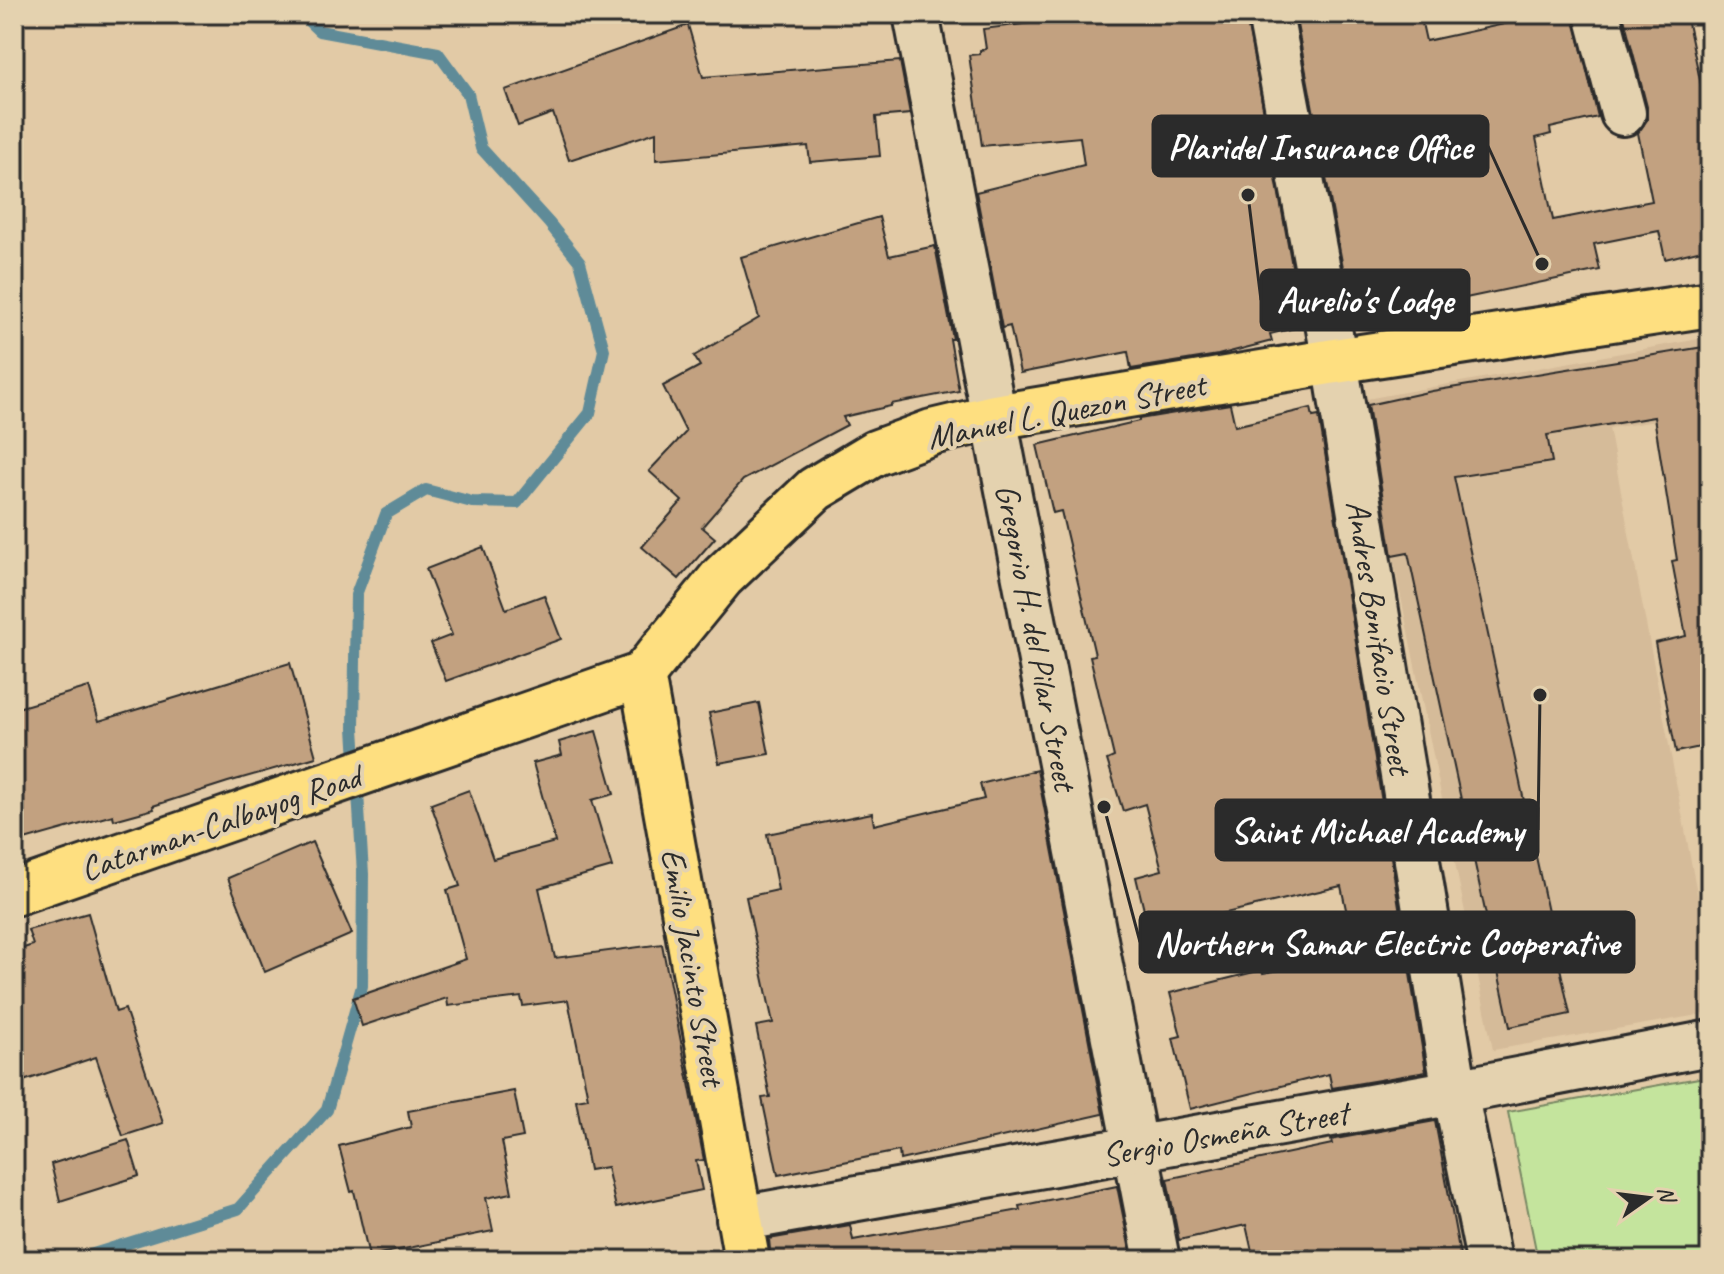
<svg xmlns="http://www.w3.org/2000/svg" width="1724" height="1274" font-family="Caveat,sans-serif">
<style>
.built{fill:#d5bb99}
.green{fill:#c4e49d;stroke:#788864;stroke-width:2}
.lines{fill:none;stroke-linecap:round;stroke-linejoin:round}
.stream{stroke:#5f8b98;stroke-width:12}
.building{fill:#c2a180;stroke:#2b2b2b;stroke-width:2}
.minor-casing{stroke:#2b2b2b;stroke-width:50}
.major-casing{stroke:#2b2b2b;stroke-width:50}
.minor{stroke:#e4d2af;stroke-width:44}
.major{stroke:#fedf80;stroke-width:44}
.labels{text-anchor:middle;stroke-width:8;stroke-linejoin:round;paint-order:stroke}
.street-label{font-size:34px;fill:#2b2b2b;stroke:#e4d2af}
.leader{fill:none;stroke:#2b2b2b;stroke-width:3}
.callout-dot{fill:#2b2b2b;stroke:#e4d2af;stroke-width:3}
.callout{fill:#2b2b2b;stroke:#2b2b2b;stroke-width:3}
.callout-label{font-size:36px;text-anchor:middle;font-weight:bold;fill:#fff}
</style>
<rect width="100%" height="100%" fill="#e2caa6"/>
<filter id="ink" filterUnits="userSpaceOnUse"><feTurbulence type="fractalNoise" baseFrequency=".0125" numOctaves="2"/><feDisplacementMap in="SourceGraphic" scale="16" xChannelSelector="R" yChannelSelector="G"/><feConvolveMatrix kernelMatrix="1 2 1 2 8 2 1 2 1" color-interpolation-filters="sRGB"/></filter>
<g filter="url(#ink)">
<polygon class="built" points="1710,337 1710,413 1609,428 1710,962 1710,1013 1493,1050 1361,400"/>
<polygon class="green" points="1710,1076 1710,1260 1538,1260 1508,1112"/>
<g class="lines">
<polyline class="stream" points="74,1260 238,1209 327,1110 362,986 363,874 354,728 356,595 386,514 426,490 472,502 517,503 590,413 604,350 580,262 549,223 481,148 468,94 438,53 319,31 301,14"/>
</g>
<g class="building">
<polygon points="1063,14 1246,14 1303,326 1270,334 1272,341 1218,355 1131,369 1128,352 1020,373 1010,326 1002,328 976,192 1084,165 1080,137 982,146 969,55 980,54 980,50 986,49 983,29 1062,19"/>
<polygon points="1295,14 1420,14 1426,41 1509,23 1508,14 1573,14 1598,117 1550,128 1551,134 1536,138 1553,220 1652,201 1638,133 1647,120 1647,107 1623,14 1686,14 1706,108 1710,107 1710,248 1665,259 1659,231 1594,244 1600,270 1418,308 1355,327 1356,314 1352,315"/>
<polygon points="688,25 703,77 900,61 910,114 876,117 880,156 810,162 808,146 656,160 656,132 569,160 553,113 518,126 505,90"/>
<polygon points="879,217 889,256 935,246 953,339 950,339 959,391 891,404 891,406 843,417 847,425 743,480 702,527 715,538 679,579 642,547 682,501 649,471 686,432 663,386 700,366 694,356 759,318 741,257"/>
<polygon points="1710,346 1710,745 1676,752 1655,643 1686,636 1672,561 1677,560 1654,417 1547,435 1552,462 1454,477 1570,1014 1510,1027 1408,553 1392,556 1368,405 1432,391"/>
<polygon points="1230,404 1235,426 1311,408 1313,417 1319,416 1426,1072 1332,1088 1329,1074 1190,1109 1173,1038 1181,1036 1170,993 1262,970 1263,973 1356,956 1341,886 1149,931 1136,877 1162,870 1145,804 1123,811 1107,760 1114,757 1090,656 1095,655 1061,511 1053,513 1037,445 1139,421 1139,419"/>
<polygon points="483,547 506,609 544,595 561,639 446,681 431,643 452,635 426,569"/>
<polygon points="290,663 316,757 228,782 153,806 154,809 114,820 113,815 14,843 14,709 89,687 99,721"/>
<polygon points="759,703 769,754 719,763 709,713"/>
<polygon points="596,731 614,794 592,800 612,867 539,888 555,958 662,944 704,1160 696,1161 702,1190 616,1208 607,1167 589,1170 576,1100 588,1098 568,1000 523,1006 521,997 448,1006 447,998 362,1026 353,998 466,959 447,890 460,886 431,804 469,790 493,859 555,842 533,763 562,755 559,742"/>
<polygon points="1037,770 1103,1114 900,1160 899,1151 778,1175 762,1098 770,1097 756,1026 773,1023 746,897 778,890 767,834 872,813 874,825 984,799 980,784"/>
<polygon points="312,842 352,934 265,972 228,878"/>
<polygon points="88,913 116,1012 125,1009 163,1123 123,1136 96,1057 14,1084 14,951 33,945 28,930"/>
<polygon points="514,1091 523,1137 502,1141 512,1193 486,1198 493,1231 369,1256 354,1191 351,1192 339,1146 411,1127 408,1111"/>
<polygon points="1435,1121 1461,1260 1312,1260 1309,1250 1254,1260 1246,1225 1179,1240 1167,1179 1332,1144 1331,1140 1341,1138"/>
<polygon points="128,1140 139,1176 60,1201 51,1164"/>
<polygon points="1117,1186 1132,1260 771,1260 769,1239 850,1225 853,1240 1020,1210 1019,1206"/>
</g>
<g class="lines">
<defs>
<g id="minor">
<polyline points="916,14 1157,1260"/>
<polyline points="1270,14 1335,361 1455,1092 1489,1260"/>
<polyline points="1597,14 1623,113"/>
<polyline points="739,1219 1455,1092 1710,1043"/>
</g>
<g id="major">
<polyline points="642,675 747,1260"/>
<polyline points="14,893 642,675 722,577 815,489 875,453 932,432 995,417 1335,361 1710,304"/>
</g>
</defs>
<use href="#minor" class="minor-casing"/>
<use href="#major" class="major-casing"/>
<use href="#minor" class="minor"/>
<use href="#major" class="major"/>
</g>
</g>
<g class="labels">
<g class="street-label">
<text transform="translate(1066 410) rotate(-11)" y="12">Manuel L. Quezon Street</text>
<text transform="translate(1037 637) rotate(79)" y="12">Gregorio H. del Pilar Street</text>
<text transform="translate(1380 637) rotate(81)" y="12">Andres Bonifacio Street</text>
<text transform="translate(220 822) rotate(-19)" y="12">Catarman-Calbayog Road</text>
<text transform="translate(694 967) rotate(80)" y="12">Emilio Jacinto Street</text>
<text transform="translate(1225 1133) rotate(-10)" y="12">Sergio Osmeña Street</text>
</g>
</g>
<path class="leader" d="M1542 264L1488 146M1248 195L1261 300M1540 695L1538 830M1104 807L1140 942"/>
<g class="callout-dot">
<circle cx="1542" cy="264" r="8"/>
<circle cx="1248" cy="195" r="8"/>
<circle cx="1540" cy="695" r="8"/>
<circle cx="1104" cy="807" r="8"/>
</g>
<g class="callout">
<rect x="1153" y="116" width="335" height="60" rx="8"/>
<rect x="1261" y="270" width="208" height="60" rx="8"/>
<rect x="1216" y="800" width="322" height="60" rx="8"/>
<rect x="1140" y="912" width="494" height="60" rx="8"/>
</g>
<g class="callout-label">
<text x="1320" y="159">Plaridel Insurance Office</text>
<text x="1365" y="312">Aurelio's Lodge</text>
<text x="1377" y="843">Saint Michael Academy</text>
<text x="1387" y="955">Northern Samar Electric Cooperative</text>
</g>
<rect width="1724" height="1274" fill="none" stroke="#e4d2af" stroke-width="48"/>
<rect x="24" y="24" width="1676" height="1226" fill="none" stroke="#2b2b2b" stroke-width="3" filter="url(#ink)"/>
<g transform="translate(1648 1198) rotate(76)" stroke="#e4d2af" stroke-width="6" paint-order="stroke">
<path d="M0-6L14 30L0 20L-14 30Z" fill="#2b2b2b"/>
<text y="-12" font-size="22" font-weight="bold" text-anchor="middle" fill="#2b2b2b">N</text>
</g>
</svg>
